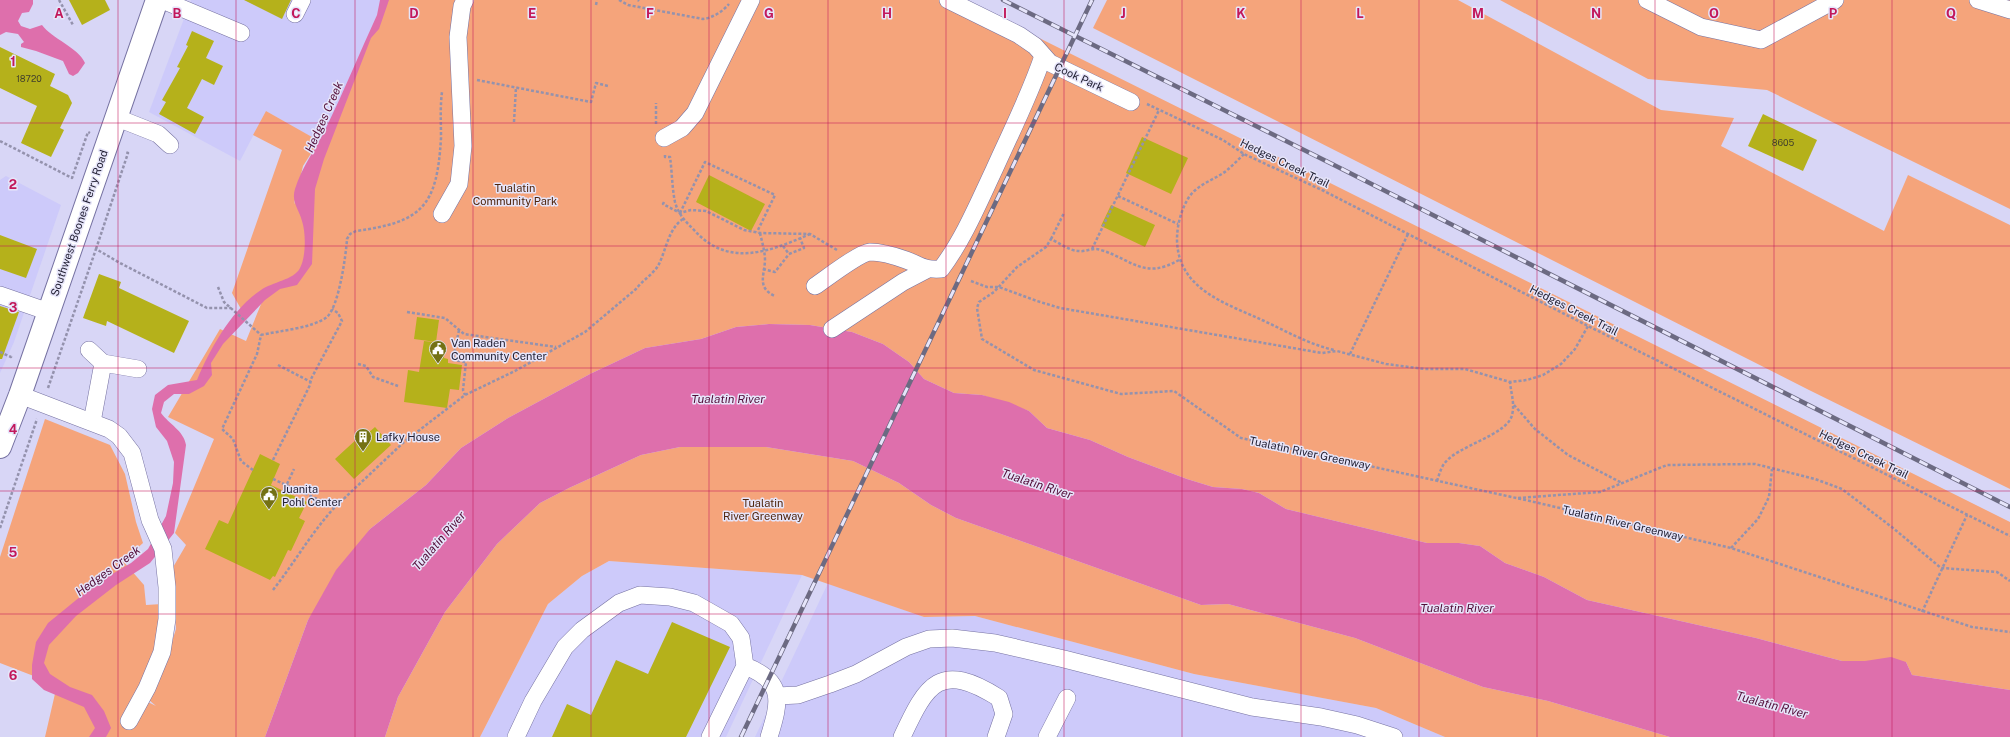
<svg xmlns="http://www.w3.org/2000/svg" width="2010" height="737" font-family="'Public Sans',sans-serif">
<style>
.built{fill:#cdcafa}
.green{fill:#f5a47b}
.water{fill:#de6fac}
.building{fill:#b5b11b}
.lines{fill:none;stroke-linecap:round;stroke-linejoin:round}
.minor-casing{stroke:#7672a2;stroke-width:18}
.major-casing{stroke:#7672a2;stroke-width:24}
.path{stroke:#9492ad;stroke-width:2.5;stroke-dasharray:3 2;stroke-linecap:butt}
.minor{stroke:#fff;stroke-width:17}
.major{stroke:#fff;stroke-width:22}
.rail-casing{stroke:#6c6a82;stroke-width:4.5}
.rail{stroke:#e6e5fa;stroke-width:3;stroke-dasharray:9;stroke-linecap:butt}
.grid{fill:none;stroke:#c2185b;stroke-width:1;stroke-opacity:0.55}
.labels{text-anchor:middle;stroke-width:3;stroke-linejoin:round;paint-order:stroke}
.number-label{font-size:9px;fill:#44422b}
.street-label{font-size:11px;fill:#1f1d30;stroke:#e6e5fa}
.park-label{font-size:11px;fill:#4f250c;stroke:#e6e5fa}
.poi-label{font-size:11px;fill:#1f1d30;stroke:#e6e5fa;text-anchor:start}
.water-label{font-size:12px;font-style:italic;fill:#530e39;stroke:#e6e5fa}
.grid-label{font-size:13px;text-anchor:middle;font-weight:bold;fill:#c2185b;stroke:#e6e5fa;stroke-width:3;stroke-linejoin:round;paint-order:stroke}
</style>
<rect width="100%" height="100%" fill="#d8d6f6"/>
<g class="built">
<polygon points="191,0 388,0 325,145 266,111 240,161 149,112"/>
<polygon points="6,176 61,205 14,342 0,373 0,180"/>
<polygon points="609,561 802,575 726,737 480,737 548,604 582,576"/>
<polygon points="828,583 924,617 975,616 1194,674 1376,708 1445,737 755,737"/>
</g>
<g class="green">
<polygon points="388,0 963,0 2010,522 2010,690 1912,675 1906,662 1842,661 1756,638 1587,600 1544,577 1505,563 1480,546 1459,543 1427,543 1286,509 1259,493 1242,489 1213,487 1187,479 1128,457 1090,440 1047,428 1029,411 982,395 954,393 924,379 909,362 883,344 852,332 810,325 769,324 736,327 701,339 645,348 590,374 508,418 461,448 426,485 370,529 308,620 265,737 45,737 57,685 0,663 0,557 45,419 110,445 125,474 136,522 143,543 123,561 144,585 146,605 162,604 160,647 140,698 156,706 149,700 159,682 176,629 172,569 186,545 175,533 214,439 168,417 220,329 246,341 268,287 248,302 241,309 232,293 282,150 253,135 266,111 319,141 303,166 294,204"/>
<polygon points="1107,0 1458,0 1661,110 1734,118 1721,146 1884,231 1908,175 2010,225 2010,489 1809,390 1093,28"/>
<polygon points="1500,0 2010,0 2010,209 1767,90 1648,79"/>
<polygon points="680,447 766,447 853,461 899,483 931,505 956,518 1201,605 1228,604 1355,638 1483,687 1548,701 1670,737 1445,737 1376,708 1194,674 975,616 924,617 802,575 609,561 582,576 548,604 480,737 385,737 398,697 445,612 497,544 540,503 569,488 641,455"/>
</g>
<g class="water">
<path d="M 0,0 L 33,0 L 33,4 L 29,12 L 22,13 L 18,21 L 21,26 L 30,29 L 42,25 C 52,39 78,47 85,63 L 78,73 L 73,76 L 69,74 L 63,61 L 36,51 L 21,47 L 21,44 L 24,42 L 18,34 L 6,32 L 0,35 Z"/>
<path d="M 380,0 L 389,0 L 379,29 L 371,38 L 324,159 L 315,189 L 312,264 L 297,285 L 280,289 L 265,300 L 223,344 L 211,363 L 212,375 L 204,386 L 189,394 L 174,394 L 164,402 L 161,413 C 169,424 184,431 186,445 L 174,533 L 150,563 L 116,585 L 76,616 L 49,645 L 44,663 L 50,674 L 70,687 L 92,695 L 104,711 L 111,728 L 106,737 L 89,737 L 95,728 L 84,707 L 44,690 L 32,679 L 32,665 L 36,642 L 48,623 L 97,583 L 131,563 L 148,549 L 166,516 L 173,483 L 174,462 L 167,441 L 156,427 L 152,409 L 155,395 L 168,385 L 197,380 C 210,349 232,309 261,290 C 272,282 294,280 300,268 C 306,257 306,233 302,221 C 299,209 291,202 295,189 C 302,166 316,149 326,128 C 344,91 360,52 377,15 Z"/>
<polygon points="769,324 810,325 852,332 883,344 909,362 924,379 954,393 982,395 1009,402 1029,411 1047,428 1090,440 1128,457 1187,479 1213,487 1242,489 1259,493 1286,509 1427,543 1459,543 1480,546 1505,563 1544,577 1587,600 1756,638 1842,661 1865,661 1891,657 1906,662 1912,675 2010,690 2010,737 1670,737 1548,701 1483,687 1355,638 1228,604 1201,605 956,518 931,505 899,483 853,461 766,447 680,447 641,455 569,488 540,503 497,544 445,612 398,697 385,737 265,737 308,620 336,570 370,529 426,485 461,448 508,418 590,374 645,348 701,339 736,327"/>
</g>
<g class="building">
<polygon points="69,0 105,0 110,10 82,25"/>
<polygon points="244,0 291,0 282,19"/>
<polygon points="192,31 214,41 206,58 223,66 214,85 202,79 187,108 204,117 195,134 159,114 166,102 162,100 180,68 177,67 188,46 186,45"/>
<polygon points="0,47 55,74 50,86 68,95 72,103 60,128 64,130 51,157 21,143 37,106 0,88"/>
<polygon points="1763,114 1817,140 1803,171 1748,146"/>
<polygon points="1142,137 1188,158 1171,194 1126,173"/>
<polygon points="709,175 765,204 751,231 696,202"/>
<polygon points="1111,205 1155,225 1145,247 1101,226"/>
<polygon points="0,235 37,249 26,278 0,269"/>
<polygon points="99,274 121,282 119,288 189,321 174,353 107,321 106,326 83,318"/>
<polygon points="0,306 19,312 2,359 0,359"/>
<polygon points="417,317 439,320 436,342 414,339"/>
<polygon points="424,341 445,343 444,358 448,359 448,363 462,365 459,390 450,389 447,408 404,402 408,370 419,372"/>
<polygon points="375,427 391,445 354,479 335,459 358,438 360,440"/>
<polygon points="260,454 280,464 271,485 307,502 299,518 305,521 291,551 288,550 275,577 273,576 270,580 205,549 219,520 228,524"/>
<polygon points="672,622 730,647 686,737 552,737 567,704 591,715 616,660 648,674"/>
</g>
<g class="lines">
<defs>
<g id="minor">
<polyline points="162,0 241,33"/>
<polyline points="948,0 1019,35 1035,46 1050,63 1131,102"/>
<polyline points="1647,0 1701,27 1761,40 1835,0"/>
<polyline points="1978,0 2010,10"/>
<polyline points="295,14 302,0"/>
<polyline points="115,117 158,134 170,145"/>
<polyline points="664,138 682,128 695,113 751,0"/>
<polyline points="442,214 459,184 463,146 458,37 462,6 465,0"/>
<path d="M 815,286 C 827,278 859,253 870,252 C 882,252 895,256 906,260 C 922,266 923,270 941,269 C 963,240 978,204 994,170 C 1011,132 1030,95 1043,56"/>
<polyline points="0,295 49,312"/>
<polyline points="832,329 903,282 926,270"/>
<polyline points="89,350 103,363 92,422"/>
<polyline points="103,363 138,369"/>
<polyline points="20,395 109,429 119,436 132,453 150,520 163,549 167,587 167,619 162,652 147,688 129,721"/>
<path d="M 745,666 C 785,681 780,702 769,737"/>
<polyline points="777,696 798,695 830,684 856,674 906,647 929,639 952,638 995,643 1064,659 1252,707 1321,717 1357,725 1394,737"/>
<polyline points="516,737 533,701 565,647 582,630 619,603 640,595 670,597 694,603 731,624 741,638 745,666 710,737"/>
<path d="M 902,737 C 927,683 940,661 999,698 L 1004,714 L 996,737"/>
<polyline points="1047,737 1067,698"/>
</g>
<polyline id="major" points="0,447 20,395 157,0"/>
</defs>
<use href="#minor" class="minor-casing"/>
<use href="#major" class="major-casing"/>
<g class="path">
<polyline points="59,0 73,25"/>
<path d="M 619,0 L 628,5 L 703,19 C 713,18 723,11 729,4"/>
<polyline points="638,0 639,1"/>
<polyline points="596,5 597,0"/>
<polyline points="477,80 591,102 596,83 608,86"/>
<polyline points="1147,104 1223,140 1244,154 1324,191 1588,326 2010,536"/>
<polyline points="514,122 516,87"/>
<polyline points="656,124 656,103"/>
<polyline points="0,141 72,178 88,132 90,133"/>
<path d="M 1244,154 C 1238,160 1232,166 1226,171 C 1214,180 1198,184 1189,197 C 1181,210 1177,225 1177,240 C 1178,289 1225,303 1262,320 C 1286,331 1308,344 1334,350"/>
<path d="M 665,155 L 665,157 L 670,157 C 672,171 672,188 675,202 C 678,214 686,222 694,230 C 728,268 769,252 810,234"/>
<polyline points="1118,196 1178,224"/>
<polyline points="664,202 663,204 680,213 691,210 706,211 744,230 760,233 810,234 837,250"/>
<polyline points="680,213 705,162 775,195 757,232"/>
<path d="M 760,233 C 762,242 765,251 765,261 C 764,276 757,288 775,296"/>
<polyline points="1051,239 1064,213"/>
<polyline points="783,246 789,254 804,248 800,238"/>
<polyline points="96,249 128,153 125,152"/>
<polyline points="1092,249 1159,110"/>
<path d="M 1179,260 C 1144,280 1133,260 1101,250 C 1093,247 1086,252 1079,251 C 1070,251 1059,243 1051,239 L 1046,247 L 1017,267 L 994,292 L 979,302 L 977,308 L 982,339 L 1034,370 L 1121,394 L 1174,391 L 1241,438 L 1530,501 L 1731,548 L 1972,627 L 2010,632"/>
<polyline points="763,269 775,272 789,254"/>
<polyline points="971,281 987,287 999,287 1037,301 1060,308 1322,353 1337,351 1386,364 1425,369 1465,369 1510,382 1527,380 1543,375 1561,364 1575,349 1588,326"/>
<polyline points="218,287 224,302 261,335"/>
<polyline points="407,312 445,318 464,334 556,347"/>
<polyline points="459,330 453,360 466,362 463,390 465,395"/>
<path d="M 261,335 C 278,331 313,328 327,317 C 339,306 346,255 347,239 L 350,234 L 356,231 C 422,222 437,207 441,138 C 441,122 440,107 442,92"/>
<polyline points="0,352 11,357 12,355"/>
<polyline points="1350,354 1408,234"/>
<polyline points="358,364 366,366 373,377 398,386"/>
<polyline points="278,365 311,382"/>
<polyline points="48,388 96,249 120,263 207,308 231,308"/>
<polyline points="1514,405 1535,429 1568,455 1622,483"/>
<polyline points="273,460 310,385 311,379 342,321 338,313 332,309"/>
<polyline points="253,470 241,461 233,439 222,429 257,354 261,335"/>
<path d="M 273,479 L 335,507 L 404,442 L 465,395 L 515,371 L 585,332 L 636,289 C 642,281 653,274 658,266 C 666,251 668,229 683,219"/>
<path d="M 1437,481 C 1439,475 1441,468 1444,464 C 1456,446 1508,435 1512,415 C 1515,404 1511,393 1510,382"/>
<polyline points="287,484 294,469"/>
<polyline points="1518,498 1600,492 1667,465 1755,464 1815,479 1842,489 1893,528 1941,568 1997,572 2010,581"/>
<polyline points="0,528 37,419"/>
<polyline points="1731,548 1758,519 1769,497 1772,469"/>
<path d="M 273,590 C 295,562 311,533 335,507"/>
<polyline points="1922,612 1967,515"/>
</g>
<use href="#minor" class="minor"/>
<use href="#major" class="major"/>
<defs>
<g id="rail">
<polyline points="1003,0 1332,164 2010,507"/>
<polyline points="741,737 1092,0"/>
</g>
</defs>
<use href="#rail" class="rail-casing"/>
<use href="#rail" class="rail"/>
</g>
<path class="grid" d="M 118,0 L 118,737M 236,0 L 236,737M 355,0 L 355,737M 473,0 L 473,737M 591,0 L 591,737M 709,0 L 709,737M 828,0 L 828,737M 946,0 L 946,737M 1064,0 L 1064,737M 1182,0 L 1182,737M 1301,0 L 1301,737M 1419,0 L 1419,737M 1537,0 L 1537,737M 1655,0 L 1655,737M 1774,0 L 1774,737M 1892,0 L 1892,737M 0,123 L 2010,123M 0,246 L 2010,246M 0,368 L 2010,368M 0,491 L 2010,491M 0,614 L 2010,614"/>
<defs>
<symbol id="civic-pin" viewBox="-11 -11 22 30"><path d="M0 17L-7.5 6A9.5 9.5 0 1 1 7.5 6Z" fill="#747114" stroke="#e6e5fa"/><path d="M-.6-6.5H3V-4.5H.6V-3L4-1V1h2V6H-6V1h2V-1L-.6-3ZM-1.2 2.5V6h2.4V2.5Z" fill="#fff"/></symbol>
<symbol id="building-pin" viewBox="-11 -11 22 30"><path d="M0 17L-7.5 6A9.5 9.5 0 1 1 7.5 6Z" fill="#747114" stroke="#e6e5fa"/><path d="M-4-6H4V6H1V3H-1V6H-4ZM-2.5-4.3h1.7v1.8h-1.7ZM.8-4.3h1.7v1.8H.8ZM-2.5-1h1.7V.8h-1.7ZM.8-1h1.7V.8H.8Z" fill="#fff"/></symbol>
</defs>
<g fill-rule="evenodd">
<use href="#civic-pin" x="428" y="339" width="20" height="27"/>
<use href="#building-pin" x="353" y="427" width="20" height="27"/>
<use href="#civic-pin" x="259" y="485" width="20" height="27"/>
</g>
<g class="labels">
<g class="number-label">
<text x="29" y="82">18720</text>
<text x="1783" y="146">8605</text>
</g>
<g class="street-label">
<text transform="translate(1079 77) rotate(25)" y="4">Cook Park</text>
<text transform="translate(1285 163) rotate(26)" y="4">Hedges Creek Trail</text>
<text transform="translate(79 223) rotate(-71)" y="4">Southwest Boones Ferry Road</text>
<text transform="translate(1574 310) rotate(27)" y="4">Hedges Creek Trail</text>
<text transform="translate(1310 453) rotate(12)" y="4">Tualatin River Greenway</text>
<text transform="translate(1864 454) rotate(26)" y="4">Hedges Creek Trail</text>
<text transform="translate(1623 523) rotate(13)" y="4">Tualatin River Greenway</text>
</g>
<g class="park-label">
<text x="515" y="192">Tualatin<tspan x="515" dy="13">Community Park</tspan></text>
<text x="763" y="507">Tualatin<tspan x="763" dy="13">River Greenway</tspan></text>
</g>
<g class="poi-label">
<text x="451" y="347">Van Raden<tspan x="451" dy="13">Community Center</tspan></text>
<text x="376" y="441">Lafky House</text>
<text x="282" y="493">Juanita<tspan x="282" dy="13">Pohl Center</tspan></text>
</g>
<g class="water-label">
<text transform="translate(324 117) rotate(-66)" y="4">Hedges Creek</text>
<text x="728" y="403">Tualatin River</text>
<text transform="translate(1037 484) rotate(18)" y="4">Tualatin River</text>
<text transform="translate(439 541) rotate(-49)" y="4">Tualatin River</text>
<text transform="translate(108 571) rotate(-36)" y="4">Hedges Creek</text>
<text x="1457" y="612">Tualatin River</text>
<text transform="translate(1772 705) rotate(15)" y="4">Tualatin River</text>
</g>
</g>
<g class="grid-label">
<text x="59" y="18">A</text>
<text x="177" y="18">B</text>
<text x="296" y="18">C</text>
<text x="414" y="18">D</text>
<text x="532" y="18">E</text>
<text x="650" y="18">F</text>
<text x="769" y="18">G</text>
<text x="887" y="18">H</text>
<text x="1005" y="18">I</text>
<text x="1123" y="18">J</text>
<text x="1241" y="18">K</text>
<text x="1360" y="18">L</text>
<text x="1478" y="18">M</text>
<text x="1596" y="18">N</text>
<text x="1714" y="18">O</text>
<text x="1833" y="18">P</text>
<text x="1951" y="18">Q</text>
<text x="13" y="66">1</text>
<text x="13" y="189">2</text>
<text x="13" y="312">3</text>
<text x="13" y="434">4</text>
<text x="13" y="557">5</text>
<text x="13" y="680">6</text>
</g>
</svg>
